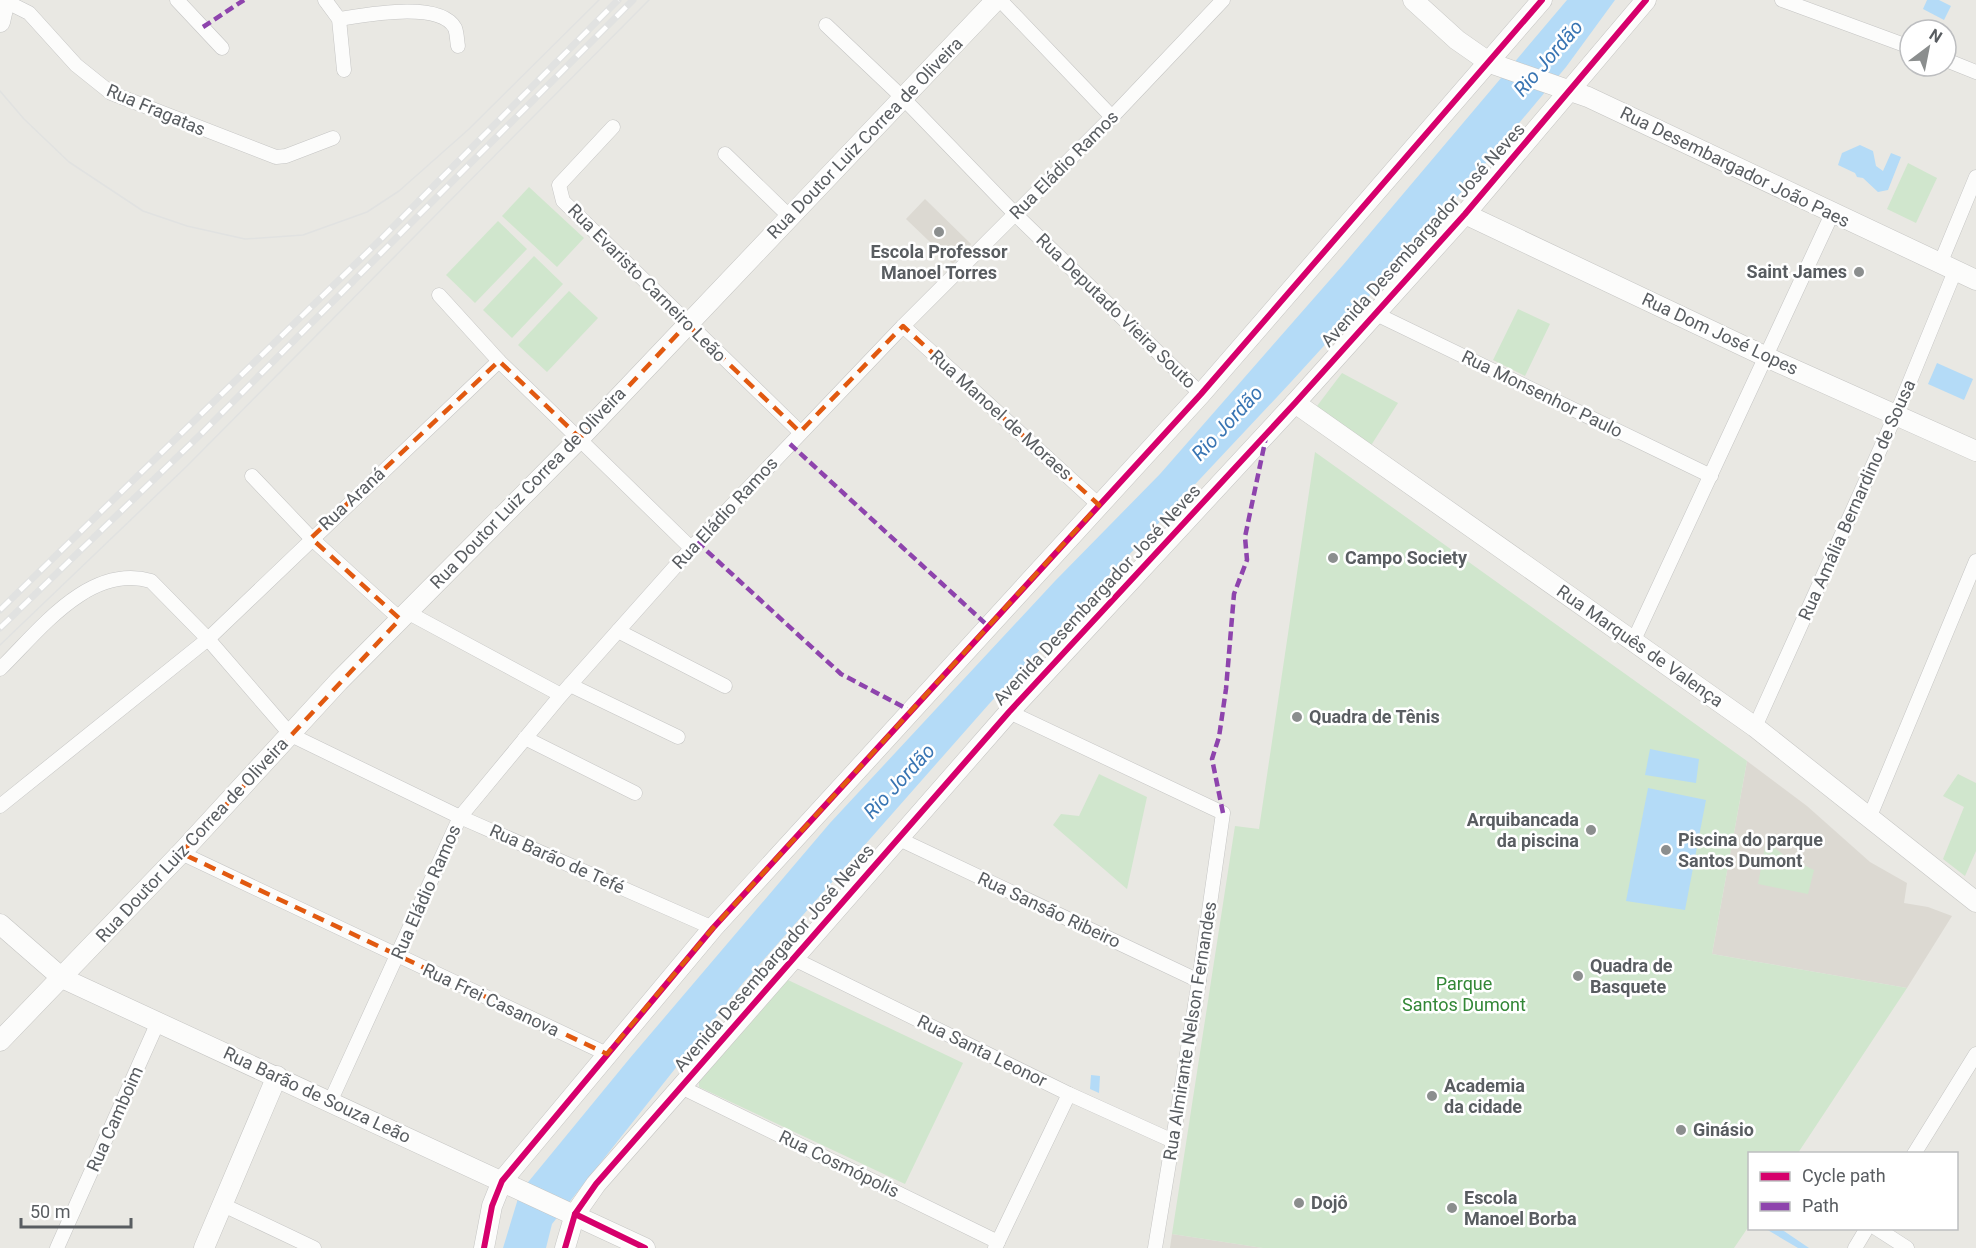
<svg xmlns="http://www.w3.org/2000/svg" width="1976" height="1248" font-family="Roboto,sans-serif">
<style>
.education{fill:#dcd9d2}
.green{fill:#d0e6cd}
.water{fill:#b4dbf7}
.lines{fill:none;stroke-linecap:round;stroke-linejoin:round}
.street-casing{stroke:#c5c5c4;stroke-width:15}
.secondary-casing{stroke:#c5c5c3;stroke-width:21}
.street{stroke:#fcfcfb;stroke-width:14}
.secondary{stroke:#fcfcfb;stroke-width:20}
.tram{stroke:#e1e2e1;stroke-width:1.5}
.rail-casing{stroke:#e1e2e1;stroke-width:7}
.rail{stroke:#fff;stroke-width:4.5;stroke-dasharray:14;stroke-linecap:butt}
.quiet{stroke:#8e44ad;stroke-width:4.5;stroke-dasharray:9 4.5;stroke-linecap:butt}
.cycleway-casing{stroke:#fff;stroke-width:10}
.cycleway{stroke:#d6006c;stroke-width:6}
.marked{fill:none;stroke:#e15910;stroke-width:4.5;stroke-dasharray:12 8;stroke-linejoin:round}
.poi-dot{fill:#8b8e8e;stroke:#fff;stroke-width:2}
.labels{text-anchor:middle;stroke-width:5;stroke-linejoin:round;paint-order:stroke}
.street-label{font-size:18px;fill:#595d61;stroke:#fff}
.poi-label{font-size:18px;font-weight:bold;fill:#595d61;stroke:#fff;text-anchor:start}
.park-label{font-size:18px;fill:#328736;stroke:#fff}
.water-label{font-size:20px;font-style:italic;fill:#3975b3;stroke:#fff}
</style>
<rect width="100%" height="100%" fill="#e9e8e3"/>
<g class="education">
<polygon points="925,199 971,244 953,264 906,219"/>
<polygon points="1747,761 1807,806 1870,862 1907,883 1904,903 1928,907 1952,916 1907,988 1712,954"/>
<polygon points="1172,1234 1263,1248 1170,1248"/>
</g>
<g class="green">
<polygon points="1908,163 1937,178 1916,223 1887,209"/>
<polygon points="529,187 584,238 557,267 502,216"/>
<polygon points="498,221 527,249 475,303 446,275"/>
<polygon points="534,256 563,284 512,338 483,310"/>
<polygon points="569,291 598,318 547,372 518,345"/>
<polygon points="1518,309 1550,324 1525,376 1493,360"/>
<polygon points="1342,373 1398,403 1370,447 1314,410"/>
<polygon points="1315,452 1747,761 1712,954 1907,988 1798,1153 1750,1154 1749,1226 1734,1248 1263,1248 1172,1234 1235,826 1259,829"/>
<polygon points="1099,774 1147,797 1127,889 1053,825 1061,814 1079,816"/>
<polygon points="1958,774 1976,783 1976,851 1965,876 1943,859 1964,807 1943,796"/>
<polygon points="1766,841 1785,856 1814,870 1808,894 1758,884"/>
<polygon points="788,980 963,1063 905,1184 699,1087 699,1082"/>
</g>
<g class="water">
<polygon points="1567,0 1615,0 1566,67 1433,226 1291,382 989,704 743,983 552,1224 546,1248 503,1248 520,1192 630,1058 830,823 1055,581 1160,474 1343,265"/>
<polygon points="1927,0 1939,0 1951,6 1944,20 1923,9"/>
<polygon points="1860,145 1873,151 1876,166 1883,171 1891,153 1901,157 1888,190 1878,192 1863,178 1857,177 1855,173 1838,165 1842,153"/>
<polygon points="1937,363 1973,379 1964,400 1928,384"/>
<polygon points="1650,749 1699,759 1696,783 1645,775"/>
<polygon points="1648,788 1706,800 1685,910 1626,901"/>
<polygon points="1091,1075 1100,1076 1099,1093 1090,1089"/>
<polygon points="1766,1229 1781,1229 1809,1248 1798,1248"/>
</g>
<g class="lines">
<defs>
<g id="street">
<polyline points="177,0 222,48"/>
<polyline points="325,0 339,19 344,70"/>
<polyline points="1000,0 1112,117"/>
<polyline points="1782,0 1910,47"/>
<polyline points="5,1 29,13 76,65 111,93 276,157 286,156 333,138"/>
<path d="M 339,19 C 365,15 440,0 455,28 C 457,33 457,41 458,46"/>
<polyline points="826,25 903,98 1016,215 1201,394"/>
<polyline points="1946,60 1976,72"/>
<polyline points="613,127 559,185 563,201 800,432"/>
<polyline points="725,154 789,216"/>
<polyline points="1940,264 1976,177"/>
<polyline points="439,295 499,361 691,548"/>
<polyline points="1374,313 1711,476"/>
<polyline points="903,326 1099,505"/>
<polyline points="252,476 311,538 400,619"/>
<polyline points="407,612 561,695"/>
<polyline points="618,631 725,686"/>
<polyline points="1633,642 1832,214"/>
<path d="M 0,669 C 39,631 89,563 151,581 L 208,639 L 291,735 L 460,817 L 713,928"/>
<polyline points="570,685 678,737"/>
<polyline points="1009,712 1223,813 1199,981 1155,1248"/>
<polyline points="1755,727 1901,403 1955,271"/>
<polyline points="525,738 635,793"/>
<polyline points="0,806 208,639 499,361"/>
<polyline points="1870,816 1976,561"/>
<polyline points="899,839 1199,981"/>
<polyline points="181,853 607,1054"/>
<polyline points="792,958 1069,1094 1173,1141"/>
<polyline points="681,1087 998,1242"/>
<polyline points="331,1100 460,817 561,695 697,542 903,326 1112,117 1223,0"/>
<polyline points="1914,1154 1976,1054"/>
<polyline points="221,1204 314,1248"/>
<polyline points="1876,1228 1907,1248"/>
<polyline points="57,1248 158,1022"/>
<polyline points="995,1248 1069,1094"/>
<polyline points="1855,1248 1867,1228"/>
</g>
<g id="secondary">
<polyline points="1413,0 1457,40 1490,63 1588,97 1976,280"/>
<polyline points="0,22 5,0"/>
<polyline points="1465,214 1775,361 1976,451"/>
<polyline points="1295,403 1755,727 1976,902"/>
<polyline points="0,924 62,978 645,1248"/>
<polyline points="0,1041 181,853 339,681 580,438 996,0"/>
<polyline points="204,1248 277,1076"/>
<polyline points="484,1248 492,1206 502,1181 713,928 1201,394 1542,0"/>
<polyline points="565,1248 575,1214 596,1184 681,1087 1009,712 1295,403 1465,214 1646,0"/>
</g>
</defs>
<use href="#street" class="street-casing"/>
<use href="#secondary" class="secondary-casing"/>
<use href="#street" class="street"/>
<use href="#secondary" class="secondary"/>
<g class="tram">
<polyline points="0,91 24,119 69,162 143,211 187,226 245,239 303,235 367,212 399,191 469,129 599,0"/>
<polyline points="0,645 187,466 649,0"/>
</g>
<defs>
<g id="rail">
<polyline points="0,610 381,239 618,0"/>
<polyline points="0,628 201,434 633,0"/>
</g>
</defs>
<use href="#rail" class="rail-casing"/>
<use href="#rail" class="rail"/>
<g class="quiet">
<polyline points="203,27 244,0"/>
<polyline points="790,444 987,625"/>
<polyline points="697,542 841,674 909,710"/>
<polyline points="1223,813 1212,759 1219,737 1226,689 1234,594 1247,560 1245,537 1266,437"/>
</g>
<defs>
<g id="cycleway">
<polyline points="575,1214 645,1248"/>
<polyline points="484,1248 492,1206 502,1181 713,928 1201,394 1542,0"/>
<polyline points="565,1248 575,1214 596,1184 681,1087 1009,712 1295,403 1465,214 1646,0"/>
</g>
</defs>
<use href="#cycleway" class="cycleway-casing"/>
<use href="#cycleway" class="cycleway"/>
</g>
<path class="marked" d="M 687,324 L 800,432 L 903,326 L 1099,505 L 713,928 L 607,1054 L 181,853 L 400,619 L 311,538 L 499,361 L 580,438 Z"/>
<g class="poi-dot">
<circle cx="939" cy="232" r="6"/>
<circle cx="1859" cy="272" r="6"/>
<circle cx="1333" cy="558" r="6"/>
<circle cx="1297" cy="717" r="6"/>
<circle cx="1591" cy="830" r="6"/>
<circle cx="1666" cy="850" r="6"/>
<circle cx="1578" cy="976" r="6"/>
<circle cx="1432" cy="1096" r="6"/>
<circle cx="1681" cy="1130" r="6"/>
<circle cx="1299" cy="1203" r="6"/>
<circle cx="1452" cy="1208" r="6"/>
</g>
<g class="labels">
<g class="street-label">
<text transform="translate(156 110) rotate(23)" y="6">Rua Fragatas</text>
<text transform="translate(865 138) rotate(-46)" y="6">Rua Doutor Luiz Correa de Oliveira</text>
<text transform="translate(1064 165) rotate(-45)" y="6">Rua Eládio Ramos</text>
<text transform="translate(1735 167) rotate(26)" y="6">Rua Desembargador João Paes</text>
<text transform="translate(1423 235) rotate(-48)" y="6">Avenida Desembargador José Neves</text>
<text transform="translate(647 283) rotate(45)" y="6">Rua Evaristo Carneiro Leão</text>
<text transform="translate(1116 311) rotate(44)" y="6">Rua Deputado Vieira Souto</text>
<text transform="translate(1720 334) rotate(25)" y="6">Rua Dom José Lopes</text>
<text transform="translate(1542 394) rotate(26)" y="6">Rua Monsenhor Paulo</text>
<text transform="translate(1001 415) rotate(42)" y="6">Rua Manoel de Moraes</text>
<text transform="translate(528 488) rotate(-46)" y="6">Rua Doutor Luiz Correa de Oliveira</text>
<text transform="translate(352 499) rotate(-43)" y="6">Rua Araná</text>
<text transform="translate(1857 500) rotate(-66)" y="6">Rua Amália Bernardino de Sousa</text>
<text transform="translate(725 513) rotate(-47)" y="6">Rua Eládio Ramos</text>
<text transform="translate(1097 595) rotate(-47)" y="6">Avenida Desembargador José Neves</text>
<text transform="translate(1640 646) rotate(35)" y="6">Rua Marquês de Valença</text>
<text transform="translate(192 840) rotate(-47)" y="6">Rua Doutor Luiz Correa de Oliveira</text>
<text transform="translate(557 859) rotate(24)" y="6">Rua Barão de Tefé</text>
<text transform="translate(426 892) rotate(-66)" y="6">Rua Eládio Ramos</text>
<text transform="translate(1049 910) rotate(25)" y="6">Rua Sansão Ribeiro</text>
<text transform="translate(774 958) rotate(-49)" y="6">Avenida Desembargador José Neves</text>
<text transform="translate(491 1000) rotate(25)" y="6">Rua Frei Casanova</text>
<text transform="translate(1190 1031) rotate(-81)" y="6">Rua Almirante Nelson Fernandes</text>
<text transform="translate(982 1051) rotate(26)" y="6">Rua Santa Leonor</text>
<text transform="translate(317 1095) rotate(25)" y="6">Rua Barão de Souza Leão</text>
<text transform="translate(115 1119) rotate(-66)" y="6">Rua Camboim</text>
<text transform="translate(839 1164) rotate(26)" y="6">Rua Cosmópolis</text>
</g>
<g class="poi-label">
<text x="939" y="258" text-anchor="middle">Escola Professor<tspan x="939" dy="21">Manoel Torres</tspan></text>
<text x="1847" y="278" text-anchor="end">Saint James</text>
<text x="1345" y="564">Campo Society</text>
<text x="1309" y="723">Quadra de Tênis</text>
<text x="1579" y="826" text-anchor="end">Arquibancada<tspan x="1579" dy="21">da piscina</tspan></text>
<text x="1678" y="846">Piscina do parque<tspan x="1678" dy="21">Santos Dumont</tspan></text>
<text x="1590" y="972">Quadra de<tspan x="1590" dy="21">Basquete</tspan></text>
<text x="1444" y="1092">Academia<tspan x="1444" dy="21">da cidade</tspan></text>
<text x="1693" y="1136">Ginásio</text>
<text x="1464" y="1204">Escola<tspan x="1464" dy="21">Manoel Borba</tspan></text>
<text x="1311" y="1209">Dojô</text>
</g>
<g class="park-label">
<text x="1464" y="990">Parque<tspan x="1464" dy="21">Santos Dumont</tspan></text>
</g>
<g class="water-label">
<text transform="translate(1548 58) rotate(-49)" y="7">Rio Jordão</text>
<text transform="translate(1227 423) rotate(-47)" y="7">Rio Jordão</text>
<text transform="translate(899 781) rotate(-47)" y="7">Rio Jordão</text>
</g>
</g>
<rect x="1748" y="1152" width="210" height="78" fill="#ffffff" stroke="#bdbec0" stroke-width="1.5"/>
<rect x="1760" y="1172" width="30" height="9" fill="#d6006c" stroke="#bdbec0" stroke-width="1.5"/>
<text x="1802" y="1182" font-size="18" fill="#595d61">Cycle path</text>
<rect x="1760" y="1202" width="30" height="9" fill="#8e44ad" stroke="#bdbec0" stroke-width="1.5"/>
<text x="1802" y="1212" font-size="18" fill="#595d61">Path</text>
<g transform="translate(1928 48) rotate(32)"><circle r="28" fill="#ffffff" stroke="#bdbec0" stroke-width="1.5"/>
<path d="M0-4.5L10 22L0 15L-10 22Z" fill="#8b8e8e"/>
<text y="-9" font-size="16" font-weight="bold" text-anchor="middle" fill="#595d61">N</text>
</g>
<path d="M21 1218v9h110v-9" fill="none" stroke="#595d61" stroke-width="3"/>
<text x="30" y="1218" font-size="18" fill="#595d61" stroke="#ffffff" stroke-width="4.5" paint-order="stroke">50 m</text>
</svg>
